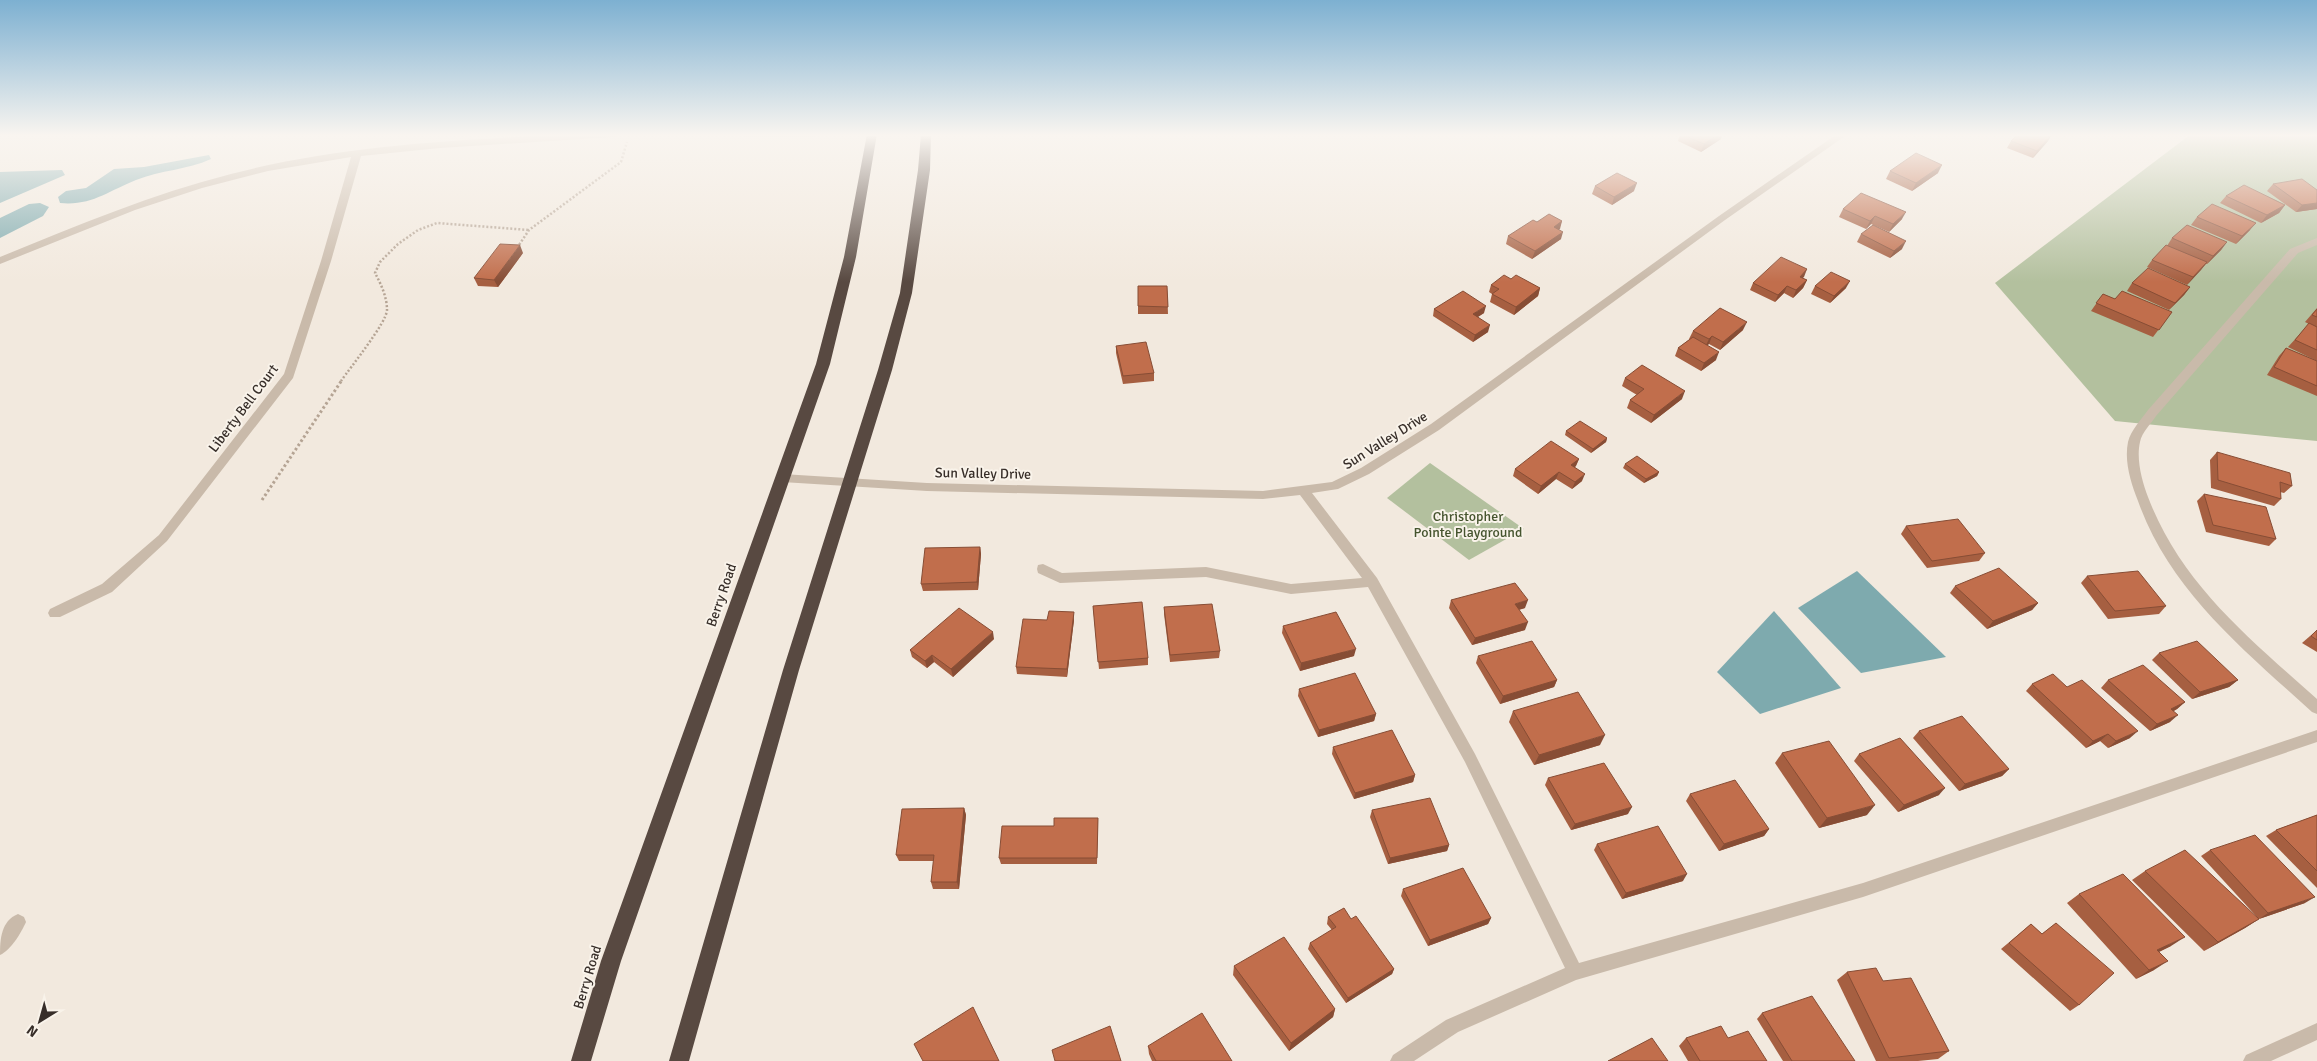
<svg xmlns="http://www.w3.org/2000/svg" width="2317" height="1061" font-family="Signika,sans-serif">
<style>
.green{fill:#b3c09e}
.water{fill:#7eaaae}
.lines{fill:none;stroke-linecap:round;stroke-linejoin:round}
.path-far1{stroke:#b5a494;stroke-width:2.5;stroke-dasharray:2 2;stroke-linecap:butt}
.path{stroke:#b5a494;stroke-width:3;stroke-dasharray:2.5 2.5;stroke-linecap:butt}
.minor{fill:#c9baaa;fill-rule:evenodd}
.highway{fill:#584941;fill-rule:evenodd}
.wall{fill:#a65f41}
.shaded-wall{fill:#874d35}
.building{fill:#c16e4c;stroke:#874d35}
.labels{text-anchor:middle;stroke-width:4;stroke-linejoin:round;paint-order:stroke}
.street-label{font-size:14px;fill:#372e29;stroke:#f9f3ea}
.park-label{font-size:14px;fill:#45542e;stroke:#f9f3ea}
</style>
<rect width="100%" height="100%" fill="#f2e9de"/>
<g class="green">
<polygon points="2191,134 2317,134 2317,441 2115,421 1995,283"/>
<polygon points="1430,463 1524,529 1469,560 1387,498"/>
</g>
<g class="water">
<path d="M 209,155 L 211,159 C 187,170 161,170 136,180 C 108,191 92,206 60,203 L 58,197 L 66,191 L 86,188 L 114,169 L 144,167 Z"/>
<polygon points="62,170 65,175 0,203 0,172"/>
<polygon points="40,203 49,207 43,216 0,238 0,218 29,204"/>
<polygon points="1857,571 1946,657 1861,673 1798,608"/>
<polygon points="1774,611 1841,688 1760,714 1717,672"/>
</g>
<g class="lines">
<g class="path-far1">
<polyline points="517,248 529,230 621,162 627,142"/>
<path d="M 341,381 C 350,368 387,322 387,310 C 387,297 381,284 375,273 L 380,262 L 398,244 L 418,230 L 437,223 L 529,230"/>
</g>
<polyline class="path" points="262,500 342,380"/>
<g class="minor">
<path d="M 572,134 L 619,134 L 614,137 L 440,148 L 361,156 L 331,261 L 293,378 L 167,541 L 112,592 L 60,617 L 50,617 L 48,613 L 50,609 L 102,584 L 159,535 L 284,374 L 321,261 L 351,157 L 268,171 L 202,188 L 135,210 L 0,264 L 0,257 C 76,226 152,194 231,174 C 342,145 458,140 572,134 Z"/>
<polygon points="741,134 820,134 815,137 746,137"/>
<polygon points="1837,134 1848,134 1725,220 1439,430 1369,474 1338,489 1312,493 1377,578 1475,754 1579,963 1863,883 2317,730 2317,742 1863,897 1576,980 1458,1032 1414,1061 1390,1061 1393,1055 1446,1020 1565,968 1465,762 1368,587 1291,594 1206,577 1060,583 1038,573 1037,569 1038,565 1043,564 1062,573 1206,567 1291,584 1362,578 1300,495 1263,499 927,491 782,482 776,478 782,474 927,483 1263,491 1332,482 1361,468 1431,424 1719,216"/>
<path d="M 2317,238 L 2317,245 L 2298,253 L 2156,416 C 2151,424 2142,432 2140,442 C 2136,459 2142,481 2148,497 C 2181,584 2250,639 2317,699 L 2317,714 L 2312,712 C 2244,650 2170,591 2138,501 C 2131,483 2124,462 2128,442 C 2131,430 2141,420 2148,410 L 2290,249 Z"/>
<path d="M 18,914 L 24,917 L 26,922 C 21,933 11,950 0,955 C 0,939 1,921 18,914 Z"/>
<polygon points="2317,1023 2317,1040 2271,1061 2243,1061 2246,1055"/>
</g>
<g class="highway">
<polygon points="867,134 877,134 856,257 830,364 621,961 591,1061 571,1061 601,961 816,364 844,257"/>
<polygon points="921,134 931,134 930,170 912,293 892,370 799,670 689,1061 669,1061 783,670 878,370 900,293 918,170"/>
</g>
</g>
<g class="wall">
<polygon points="1680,134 1722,134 1721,139 1701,152 1678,141"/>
<polygon points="2052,134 2048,141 2033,158 2007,148 2011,141"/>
<polygon points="1890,171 1938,173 1912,191 1886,179"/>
<polygon points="2273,184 2317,190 2317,209 2296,212 2267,191"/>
<polygon points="1595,186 1634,191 1612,205 1592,194"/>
<polygon points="2226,196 2285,205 2279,213 2261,223 2220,203"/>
<polygon points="1843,209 1902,219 1889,232 1871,224 1866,229 1839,217"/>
<polygon points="2197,217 2250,230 2236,244 2191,225"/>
<polygon points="1562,221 1559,229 1561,239 1532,259 1506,244 1508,236 1537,222"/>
<polygon points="1861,234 1902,249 1890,258 1857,242"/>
<polygon points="2172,238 2227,242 2221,250 2207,264 2206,264 2187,285 2147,267 2152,260 2167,246"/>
<polygon points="523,253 498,287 478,286 474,278"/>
<polygon points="1807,269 1802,278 1807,280 1803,288 1793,298 1784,293 1775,302 1750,290 1753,283"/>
<polygon points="2132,283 2190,287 2184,295 2169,310 2127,291"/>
<polygon points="1491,285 1540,288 1538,296 1514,315 1490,302 1492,294 1489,292"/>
<polygon points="1138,286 1167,286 1168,314 1138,314"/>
<polygon points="1815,286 1846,288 1830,303 1811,294"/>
<polygon points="2103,294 2115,299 2172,312 2153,337 2091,311"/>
<polygon points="2317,308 2317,361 2288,347 2309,324 2305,322"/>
<polygon points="1434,309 1484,313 1478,317 1488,332 1473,342 1433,316"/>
<polygon points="1743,330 1720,350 1709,344 1707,345 1716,360 1701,371 1675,356 1678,348 1690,339 1689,339 1693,331"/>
<polygon points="1116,346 1154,373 1154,381 1123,384 1116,353"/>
<polygon points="2286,348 2317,361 2317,396 2267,375 2279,356"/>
<polygon points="1625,378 1682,399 1651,423 1627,408 1630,400 1637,395 1622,386"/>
<polygon points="1566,431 1607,438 1606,442 1591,453 1565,435"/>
<polygon points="2217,452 2292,486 2284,493 2280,492 2281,499 2274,506 2211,488 2210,460"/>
<polygon points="1579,459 1575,467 1582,481 1572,489 1556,479 1538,494 1513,476 1515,469"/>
<polygon points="1625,464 1659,472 1657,476 1644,483 1623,468"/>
<polygon points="2204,494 2276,539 2269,546 2206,532 2197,501"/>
<polygon points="1906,526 1985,553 1979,561 1927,568 1901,534"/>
<polygon points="980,547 981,554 978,590 923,591 921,584"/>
<polygon points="2087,576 2166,606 2159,614 2108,619 2081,583"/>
<polygon points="1955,586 2038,603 2032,610 1987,629 1950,593"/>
<polygon points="1451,600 1525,608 1519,610 1525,630 1472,645 1449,608"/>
<polygon points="1093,606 1148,658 1148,665 1099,669"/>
<polygon points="1164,607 1220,651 1219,658 1170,662 1164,614"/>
<polygon points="1047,620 1074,620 1067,677 1017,674 1016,667"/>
<polygon points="1283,626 1354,656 1300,671 1282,633"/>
<polygon points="2317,630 2317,652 2302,643"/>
<polygon points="994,639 953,677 934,662 927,668 912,657 910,650"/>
<polygon points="2159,653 2238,680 2229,687 2192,699 2152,660"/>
<polygon points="1478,656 1557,680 1554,687 1500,704 1476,663"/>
<polygon points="2108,680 2185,702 2177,709 2174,711 2170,722 2150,731 2101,688"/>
<polygon points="2032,684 2067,687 2130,738 2108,748 2100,741 2086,748 2026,691"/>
<polygon points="1299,689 1376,714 1374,721 1318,737 1298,696"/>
<polygon points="1513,711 1600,745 1534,765 1509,722"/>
<polygon points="1919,731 2009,769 2002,776 1959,791 1913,738"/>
<polygon points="1333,747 1415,775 1413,782 1354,799 1332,754"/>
<polygon points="1782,753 1867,815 1819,828 1775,763"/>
<polygon points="1859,754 1939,795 1898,812 1854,761"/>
<polygon points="1548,778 1628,814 1571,830 1545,785"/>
<polygon points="1690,794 1769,829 1764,836 1719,851 1686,801"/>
<polygon points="964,808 966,815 959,889 933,889 931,882 934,861 899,861 896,855"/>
<polygon points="1372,810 1449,845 1447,851 1388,864 1370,817"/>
<polygon points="2317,815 2317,888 2266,836 2276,830"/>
<polygon points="1098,818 1097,864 1001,864 999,858"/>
<polygon points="1597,844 1683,881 1622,899 1594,850"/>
<polygon points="2210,850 2305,903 2259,919 2245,928 2204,951 2132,880 2145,871 2257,917 2201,856"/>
<polygon points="1403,889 1491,918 1488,924 1428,946 1401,896"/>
<polygon points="2079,894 2171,946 2159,952 2154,970 2136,979 2067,903"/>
<polygon points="1328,917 1351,919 1394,969 1392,974 1346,1003 1308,949 1310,943 1332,930 1327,924"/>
<polygon points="2056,923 2079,1005 2070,1011 2001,949 2031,924 2042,934"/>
<polygon points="1234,966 1335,1009 1333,1017 1289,1051 1233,975"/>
<polygon points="1847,972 1883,981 1949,1051 1938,1059 1918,1061 1876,1061 1837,980"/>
<polygon points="1762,1013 1855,1061 1783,1061 1757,1019"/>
<polygon points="1686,1038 1728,1038 1767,1061 1688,1061 1679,1046"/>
<polygon points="1148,1046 1232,1061 1152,1061 1149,1054"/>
</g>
<g class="shaded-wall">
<polygon points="1719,134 1722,134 1721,139 1701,152 1704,144"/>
<polygon points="2052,134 2048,141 2033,158 2037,151"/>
<polygon points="1942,165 1938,173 1912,191 1916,183"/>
<polygon points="1637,183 1634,191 1612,205 1614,197"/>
<polygon points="2317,203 2317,209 2296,212 2302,205"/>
<polygon points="2285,205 2279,213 2261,223 2267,215"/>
<polygon points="1906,212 1902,219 1889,232 1893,224"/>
<polygon points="1875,216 1871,224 1866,229 1870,221"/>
<polygon points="1562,221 1560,229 1552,234 1554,227"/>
<polygon points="2256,223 2250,230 2236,244 2242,236"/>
<polygon points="1563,232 1561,239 1532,259 1535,251"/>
<polygon points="1906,241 1902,249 1890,258 1894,251"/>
<polygon points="2227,242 2221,250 2207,264 2213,256"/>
<polygon points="520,245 523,253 498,287 494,280"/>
<polygon points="2207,262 2201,270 2187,285 2193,277"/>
<polygon points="1807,269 1804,277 1796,284 1800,277"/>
<polygon points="1807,280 1803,288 1793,298 1796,290"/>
<polygon points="1850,281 1846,288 1830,303 1834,296"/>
<polygon points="1787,286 1784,293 1775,302 1778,295"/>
<polygon points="2190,287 2184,295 2169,310 2175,303"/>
<polygon points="1540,288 1538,296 1514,315 1516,307"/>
<polygon points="1486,306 1484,313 1471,321 1473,314"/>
<polygon points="1747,322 1743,330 1720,350 1723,342"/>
<polygon points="1490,325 1488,332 1473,342 1475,335"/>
<polygon points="1712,336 1709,344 1705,347 1709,339"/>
<polygon points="1719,352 1716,360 1701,371 1704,363"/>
<polygon points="1685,391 1682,399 1651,423 1654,415"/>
<polygon points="1607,438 1606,442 1591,453 1593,449"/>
<polygon points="1579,459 1576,466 1569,472 1571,465"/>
<polygon points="1559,472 1556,479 1538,494 1541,486"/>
<polygon points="1659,472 1657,476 1644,483 1646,479"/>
<polygon points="1585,474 1582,481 1572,489 1575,482"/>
<polygon points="980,547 981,554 978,590 977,582"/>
<polygon points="1528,600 1525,608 1513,611 1515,604"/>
<polygon points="2038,603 2032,610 1987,629 1993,621"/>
<polygon points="1074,612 1074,620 1067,677 1067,669"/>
<polygon points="1528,622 1525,630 1472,645 1475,638"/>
<polygon points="993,632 994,639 953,677 951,669"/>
<polygon points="1356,649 1354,656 1300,671 1301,663"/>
<polygon points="932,655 934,662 927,668 925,661"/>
<polygon points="1557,680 1554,687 1500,704 1503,696"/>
<polygon points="2238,680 2229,687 2192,699 2200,692"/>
<polygon points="2185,702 2177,709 2163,716 2171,709"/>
<polygon points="1376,714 1374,721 1318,737 1319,730"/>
<polygon points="2178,715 2170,722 2150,731 2157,724"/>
<polygon points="2138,731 2130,738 2108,748 2116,741"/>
<polygon points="2108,734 2100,741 2086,748 2093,741"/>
<polygon points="1605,735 1600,745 1534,765 1539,755"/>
<polygon points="2009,769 2002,776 1959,791 1965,784"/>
<polygon points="1415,775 1413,782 1354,799 1355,793"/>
<polygon points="1945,788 1939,795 1898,812 1904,805"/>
<polygon points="1875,805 1867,815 1819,828 1827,818"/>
<polygon points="1632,807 1628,814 1571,830 1575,824"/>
<polygon points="964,808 966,815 959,889 957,882"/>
<polygon points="1769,829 1764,836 1719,851 1724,844"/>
<polygon points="1449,845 1447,851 1388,864 1390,858"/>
<polygon points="1687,874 1683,881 1622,899 1626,893"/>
<polygon points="2315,897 2305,903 2259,919 2268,913"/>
<polygon points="1491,918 1488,924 1428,946 1430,940"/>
<polygon points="2259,919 2245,928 2204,951 2218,942"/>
<polygon points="2185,937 2171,946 2144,959 2157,950"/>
<polygon points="2168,961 2154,970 2136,979 2149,970"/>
<polygon points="1394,969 1392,974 1346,1003 1348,998"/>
<polygon points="1335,1009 1333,1017 1289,1051 1291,1043"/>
</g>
<g class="building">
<polygon points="1681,134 1719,134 1704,144"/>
<polygon points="2018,134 2052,134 2037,151 2011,141"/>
<polygon points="1916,153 1942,165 1916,183 1890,171"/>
<polygon points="1617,173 1637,183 1614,197 1595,186"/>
<polygon points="2302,179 2317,190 2317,203 2302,205 2273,184"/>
<polygon points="2244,185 2285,205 2267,215 2226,196"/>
<polygon points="1861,193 1906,212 1893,224 1875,216 1870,221 1843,209"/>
<polygon points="2212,204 2256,223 2242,236 2197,217"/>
<polygon points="1549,214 1562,221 1554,227 1563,232 1535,251 1508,236 1533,220 1537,222"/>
<polygon points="1873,225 1906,241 1894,251 1861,234"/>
<polygon points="2187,225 2227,242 2213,256 2172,238"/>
<polygon points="500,244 520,245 494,280 474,278"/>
<polygon points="2166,245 2207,262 2193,277 2152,260"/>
<polygon points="1781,257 1807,269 1800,277 1807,280 1796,290 1787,286 1778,295 1753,283"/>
<polygon points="2148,268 2190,287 2175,303 2132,283"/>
<polygon points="1831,272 1850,281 1834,296 1815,286"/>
<polygon points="1504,275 1511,279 1516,275 1540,288 1516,307 1492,294 1499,289 1491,285"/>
<polygon points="1138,286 1167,286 1168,307 1138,306"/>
<polygon points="1463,291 1486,306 1473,314 1490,325 1475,335 1434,309"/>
<polygon points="2122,291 2172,312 2159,330 2096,303 2103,294 2115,299"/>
<polygon points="1720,308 1747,322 1723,342 1712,336 1709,339 1693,331"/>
<polygon points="2317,309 2317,317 2312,315"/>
<polygon points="2309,323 2317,327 2317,350 2295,340"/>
<polygon points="1693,337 1719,352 1704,363 1678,348"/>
<polygon points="1146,342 1154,373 1123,376 1116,346"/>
<polygon points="2286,348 2317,361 2317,386 2274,367"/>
<polygon points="1642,365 1685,391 1654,415 1630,400 1644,389 1625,378"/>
<polygon points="1580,421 1607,438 1593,449 1566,431"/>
<polygon points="1551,441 1579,459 1571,465 1585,474 1575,482 1559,472 1541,486 1515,469"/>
<polygon points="2217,452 2290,473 2292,486 2280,482 2281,499 2218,480"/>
<polygon points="1637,456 1659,472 1646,479 1625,464"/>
<polygon points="2204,494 2266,507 2276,539 2213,525"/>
<polygon points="1958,519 1985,553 1932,561 1906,526"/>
<polygon points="980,547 977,582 921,584 925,548"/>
<polygon points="1999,568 2038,603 1993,621 1955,586"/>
<polygon points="2138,571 2166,606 2115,611 2087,576"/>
<polygon points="1515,583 1528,600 1515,604 1528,622 1475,638 1451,600"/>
<polygon points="1142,602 1148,658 1098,662 1093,606"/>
<polygon points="1212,604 1220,651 1170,655 1164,607"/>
<polygon points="959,608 993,632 951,669 932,655 925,661 910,650"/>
<polygon points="1049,611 1074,612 1067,669 1016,667 1023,619 1047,620"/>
<polygon points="1336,612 1356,649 1301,663 1283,626"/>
<polygon points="2317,630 2317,640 2311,636"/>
<polygon points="1532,641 1557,680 1503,696 1478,656"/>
<polygon points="2197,641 2238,680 2200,692 2159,653"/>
<polygon points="2143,665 2185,702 2171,709 2178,715 2157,724 2108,680"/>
<polygon points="1355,673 1376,714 1319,730 1299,689"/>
<polygon points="2053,674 2067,687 2082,680 2138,731 2116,741 2108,734 2093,741 2032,684"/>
<polygon points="1578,692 1605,735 1539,755 1513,711"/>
<polygon points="1962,716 2009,769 1965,784 1919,731"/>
<polygon points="1392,730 1415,775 1355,793 1333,747"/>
<polygon points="1900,738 1945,788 1904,805 1859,754"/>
<polygon points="1829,741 1875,805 1827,818 1782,753"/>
<polygon points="1604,763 1632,807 1575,824 1548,778"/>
<polygon points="1735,780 1769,829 1724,844 1690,794"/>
<polygon points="1430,798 1449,845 1390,858 1372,810"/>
<polygon points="964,808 957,882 931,882 934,855 896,855 902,809"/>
<polygon points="2317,815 2317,871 2276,830"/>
<polygon points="1054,818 1098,818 1097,858 999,858 1002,826 1054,826"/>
<polygon points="1658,826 1687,874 1626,893 1597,844"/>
<polygon points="2255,835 2315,897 2268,913 2210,850"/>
<polygon points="2185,850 2259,919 2218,942 2145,871"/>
<polygon points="1463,868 1491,918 1430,940 1403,889"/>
<polygon points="2123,874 2185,937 2157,950 2168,961 2149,970 2079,894"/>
<polygon points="1344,908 1351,919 1356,916 1394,969 1348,998 1310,943 1336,927 1328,917"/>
<polygon points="2056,923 2114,973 2079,1005 2009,943 2031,924 2042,934"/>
<polygon points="1284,937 1335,1009 1291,1043 1234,966"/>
<polygon points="1876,968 1883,981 1911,978 1949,1051 1889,1058 1847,972"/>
<polygon points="1812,996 1855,1061 1792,1061 1762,1013"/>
<polygon points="973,1007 999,1061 923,1061 914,1044"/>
<polygon points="1202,1013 1232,1061 1156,1061 1148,1046"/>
<polygon points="1110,1026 1121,1061 1055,1061 1052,1050"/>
<polygon points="1721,1026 1728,1038 1748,1031 1767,1061 1700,1061 1686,1038"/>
<polygon points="1652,1038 1668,1061 1608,1061"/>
</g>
<linearGradient id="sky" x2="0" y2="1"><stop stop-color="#7db0d1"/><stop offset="0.48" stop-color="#f9f5f0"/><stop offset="1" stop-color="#f9f5f0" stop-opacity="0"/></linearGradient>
<rect width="2317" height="282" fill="url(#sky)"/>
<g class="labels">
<g class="street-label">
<text transform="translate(243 408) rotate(-53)" y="5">Liberty Bell Court</text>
<text transform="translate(1385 440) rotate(-32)" y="5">Sun Valley Drive</text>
<text transform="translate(983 473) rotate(1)" y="5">Sun Valley Drive</text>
<text transform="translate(721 595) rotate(-71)" y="5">Berry Road</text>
<text transform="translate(587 977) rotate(-73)" y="5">Berry Road</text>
</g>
<g class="park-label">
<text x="1468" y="521">Christopher<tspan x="1468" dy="16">Pointe Playground</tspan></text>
</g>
</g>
<g transform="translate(40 1021) rotate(217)" stroke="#f9f3ea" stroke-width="4" paint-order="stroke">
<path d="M0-4L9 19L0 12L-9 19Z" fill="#372e29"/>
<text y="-8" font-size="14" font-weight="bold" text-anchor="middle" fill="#372e29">N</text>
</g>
</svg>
